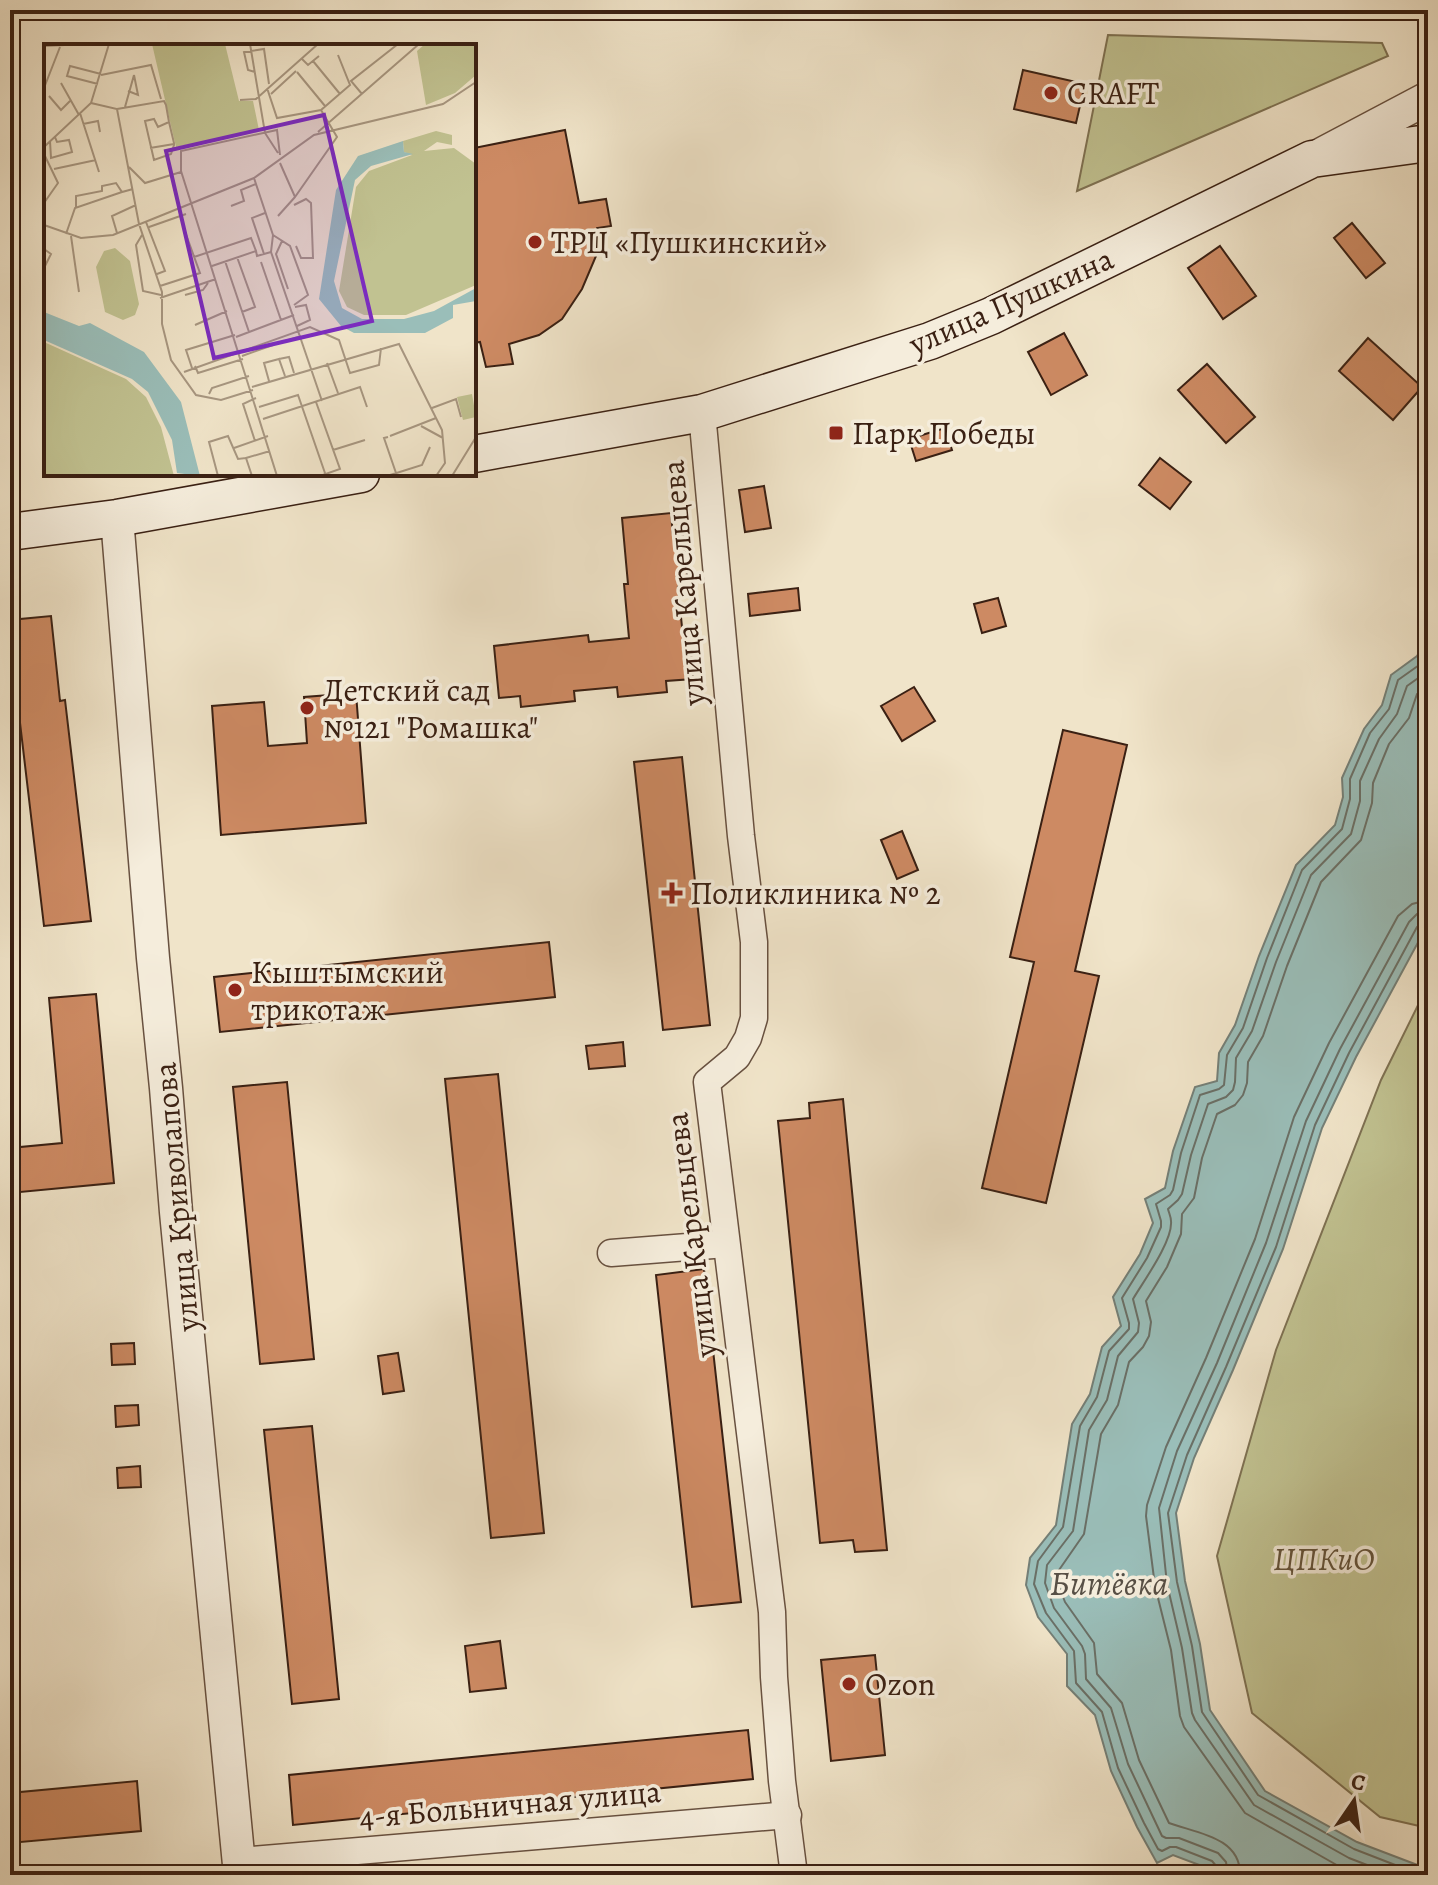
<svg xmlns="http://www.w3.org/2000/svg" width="1438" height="1885" font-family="Alegreya,serif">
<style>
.green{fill:#c1c291;stroke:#7e7152;stroke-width:2}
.water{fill:#9abeb9;stroke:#747f77;stroke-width:2}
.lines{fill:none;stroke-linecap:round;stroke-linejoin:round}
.shore{stroke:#6a6f66;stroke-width:2}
.building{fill:#cd8a63;stroke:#3a2013;stroke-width:2}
.minor-casing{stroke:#685140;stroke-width:29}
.tertiary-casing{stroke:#685140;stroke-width:35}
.secondary-casing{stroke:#3a2013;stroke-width:39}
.minor{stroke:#f5eddc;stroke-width:26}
.tertiary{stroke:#f5eddc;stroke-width:32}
.secondary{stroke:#f5eddc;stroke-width:36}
.poi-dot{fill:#8f2418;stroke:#f5eddc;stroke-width:3}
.labels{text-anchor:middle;stroke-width:7;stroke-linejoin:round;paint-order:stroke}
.poi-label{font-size:32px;fill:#3a2013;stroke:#f5eddc;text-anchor:start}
.street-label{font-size:32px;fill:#3a2013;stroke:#f5eddc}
.park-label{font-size:32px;font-style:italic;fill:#625139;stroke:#f5eddc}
.water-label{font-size:34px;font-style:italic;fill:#574f45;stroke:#f5eddc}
.inset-road{fill:none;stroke:#a79680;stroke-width:2}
.view{fill:#7b2cbf;fill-opacity:0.15;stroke:#7b2cbf;stroke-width:4}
.inset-edge{fill:none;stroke:#3a2013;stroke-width:4}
</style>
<rect width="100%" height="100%" fill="#f0e4c9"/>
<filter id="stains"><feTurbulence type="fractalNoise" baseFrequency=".0025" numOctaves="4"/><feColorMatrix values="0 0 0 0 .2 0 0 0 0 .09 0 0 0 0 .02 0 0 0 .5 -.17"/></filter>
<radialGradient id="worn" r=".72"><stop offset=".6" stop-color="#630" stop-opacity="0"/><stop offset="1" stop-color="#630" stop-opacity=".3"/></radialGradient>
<g class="green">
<polygon points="1108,35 1382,43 1388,56 1077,191"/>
<polygon points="1428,985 1428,1828 1380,1817 1252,1713 1217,1556 1276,1350 1381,1080"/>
</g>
<polygon class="water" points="1428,638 1428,924 1356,1057 1322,1128 1283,1249 1233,1370 1194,1458 1176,1513 1185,1581 1200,1644 1210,1710 1265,1791 1357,1842 1428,1869 1428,1875 1210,1875 1210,1869 1173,1855 1157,1863 1137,1827 1111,1771 1095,1715 1067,1686 1067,1654 1038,1617 1026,1585 1030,1558 1056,1525 1072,1424 1090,1394 1102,1347 1121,1326 1113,1297 1140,1254 1153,1223 1145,1199 1165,1188 1173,1151 1195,1087 1217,1081 1219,1053 1235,1025 1259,956 1296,865 1335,825 1343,797 1342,778 1364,729 1382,705 1391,675 1417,656"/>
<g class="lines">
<g class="shore">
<polyline points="1217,1875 1217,1867 1212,1861 1176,1847 1170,1847 1162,1851 1158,1849 1144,1823 1118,1768 1102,1712 1076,1683 1074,1651 1046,1613 1034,1584 1038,1561 1063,1527 1080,1426 1097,1397 1109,1351 1129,1329 1129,1323 1122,1298 1147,1258 1161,1227 1161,1221 1156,1204 1170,1195 1173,1190 1181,1153 1200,1095 1219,1089 1224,1085 1227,1055 1243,1028 1267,958 1302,870 1342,829 1350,799 1350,779 1370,733 1389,709 1398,680 1422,663 1428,654"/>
<path d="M 1228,1875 L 1226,1862 L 1218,1853 L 1179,1838 L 1166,1838 L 1162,1836 L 1128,1764 L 1111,1708 L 1086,1679 L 1085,1654 L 1082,1646 L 1054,1608 L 1045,1583 L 1047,1565 L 1073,1531 L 1089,1430 L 1107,1400 L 1118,1356 L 1138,1332 L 1139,1323 L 1133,1299 C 1143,1282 1173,1241 1171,1221 C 1171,1217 1169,1213 1168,1209 L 1178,1200 L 1182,1194 L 1191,1155 L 1208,1104 L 1226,1097 L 1233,1090 L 1235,1082 L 1236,1058 L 1252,1031 L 1276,962 L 1311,875 L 1351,834 L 1360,801 L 1360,781 L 1379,739 L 1397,714 L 1407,686 L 1428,671"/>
<path d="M 1240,1875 C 1241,1837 1196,1833 1169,1823 L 1139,1760 L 1122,1703 L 1097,1674 L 1094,1643 L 1065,1602 L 1057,1581 L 1059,1570 L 1084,1534 L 1101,1434 L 1118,1405 L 1129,1362 L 1143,1347 L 1149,1336 L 1151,1322 L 1146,1301 L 1167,1267 L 1181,1234 L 1182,1214 L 1194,1198 L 1202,1158 L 1217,1114 L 1235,1105 L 1243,1095 L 1247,1083 L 1248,1062 L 1263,1036 L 1287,966 L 1321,882 L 1361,840 L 1372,803 L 1373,783 L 1389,744 L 1409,718 L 1417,694 L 1428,686"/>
<polyline points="1360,1875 1342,1868 1245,1813 1184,1727 1180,1716 1171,1650 1155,1586 1146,1516 1147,1505 1166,1447 1206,1358 1255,1239 1294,1117 1329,1043 1398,916 1412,904 1428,900"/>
<polyline points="1393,1875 1349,1858 1254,1805 1195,1720 1192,1713 1182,1648 1167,1584 1159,1508 1177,1451 1217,1363 1266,1243 1306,1121 1340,1049 1409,922 1417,914 1428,912"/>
<polyline points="1421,1875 1354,1849 1258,1795 1202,1712 1192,1646 1177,1582 1168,1513 1187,1455 1226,1367 1276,1247 1315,1125 1349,1053 1417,927 1422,923 1428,922"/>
</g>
</g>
<g class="building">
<polygon points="1023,70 1085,84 1076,123 1014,109"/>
<polygon points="565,130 579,203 606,199 611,226 597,228 596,256 582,289 562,319 539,335 509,344 513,364 486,367 480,342 474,343 474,148"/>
<polygon points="1352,223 1385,263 1366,278 1334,238"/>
<polygon points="1220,246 1256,296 1223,319 1188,268"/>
<polygon points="1064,333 1087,375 1051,395 1028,352"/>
<polygon points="1368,338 1422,387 1393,420 1339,371"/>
<polygon points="1207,364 1255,417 1226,443 1178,390"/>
<polygon points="945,428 952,450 916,461 909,439"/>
<polygon points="1160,458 1191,482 1170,509 1139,485"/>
<polygon points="764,486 771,528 745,532 739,490"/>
<polygon points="671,513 673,536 683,535 688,586 678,587 682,627 694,626 696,651 691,651 693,679 666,681 667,692 618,697 617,687 574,691 575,701 521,707 520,696 499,698 494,646 588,635 589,642 629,638 624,584 628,584 622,518"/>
<polygon points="798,588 800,610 750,616 748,594"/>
<polygon points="998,598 1006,626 982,633 974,604"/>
<polygon points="51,616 60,701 65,700 91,921 44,926 14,672 10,672 10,620"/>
<polygon points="914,687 935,721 902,741 881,706"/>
<polygon points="356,693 366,823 221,835 212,706 264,702 268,746 307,743 304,697"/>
<polygon points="1063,730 1127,745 1075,971 1099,976 1046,1203 982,1188 1034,962 1010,957"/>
<polygon points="682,757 710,1025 663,1030 634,762"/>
<polygon points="902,831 918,870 897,879 881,840"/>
<polygon points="549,942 555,997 220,1032 214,977"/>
<polygon points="96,994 114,1183 10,1193 10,1148 62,1143 49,998"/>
<polygon points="623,1042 625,1066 589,1069 586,1046"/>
<polygon points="498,1074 544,1533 491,1538 445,1079"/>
<polygon points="287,1082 314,1359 260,1364 233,1087"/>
<polygon points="843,1099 887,1550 855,1552 853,1540 820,1543 778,1121 810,1118 809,1103"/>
<polygon points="704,1269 741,1602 692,1607 656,1275"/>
<polygon points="134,1343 135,1364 112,1365 111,1344"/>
<polygon points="398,1353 404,1391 383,1394 378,1356"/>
<polygon points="138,1405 139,1425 116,1427 115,1406"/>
<polygon points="312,1426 339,1699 292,1704 264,1430"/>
<polygon points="140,1466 141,1487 118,1488 117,1468"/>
<polygon points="500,1641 506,1688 470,1692 465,1646"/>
<polygon points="875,1655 885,1755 831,1761 821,1660"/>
<polygon points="748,1730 753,1779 293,1825 289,1775"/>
<polygon points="137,1781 141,1831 10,1843 10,1793"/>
</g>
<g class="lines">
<defs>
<g id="minor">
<polyline points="702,413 741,836 754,942 754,1018 748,1038 737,1057 707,1082 772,1612 774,1677 782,1781 794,1875"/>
<polyline points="611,1253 726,1244"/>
<polyline points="239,1861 788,1815"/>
</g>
<g id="tertiary">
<polyline points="1322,154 1428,98"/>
<polyline points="117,518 153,958 166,1088 176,1212 240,1875"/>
</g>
<g id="secondary">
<polyline points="474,454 702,413 930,341 991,316 1312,159 1428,143"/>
<polyline points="10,532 117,518 361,474"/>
</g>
</defs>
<use href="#minor" class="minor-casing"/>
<use href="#tertiary" class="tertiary-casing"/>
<use href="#secondary" class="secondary-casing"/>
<use href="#minor" class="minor"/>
<use href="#tertiary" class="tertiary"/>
<use href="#secondary" class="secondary"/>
</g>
<g class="poi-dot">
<circle cx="1051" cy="93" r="8"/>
<circle cx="535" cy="242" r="8"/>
<rect x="828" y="425" width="16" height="16" rx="4"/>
<circle cx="307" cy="708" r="8"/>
<path d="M668 881h8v8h8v8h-8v8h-8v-8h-8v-8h8z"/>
<circle cx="235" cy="990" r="8"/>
<circle cx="849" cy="1684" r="8"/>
</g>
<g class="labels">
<g class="poi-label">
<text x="1067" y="104">CRAFT</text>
<text x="551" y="253">ТРЦ «Пушкинский»</text>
<text x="852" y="444">Парк Победы</text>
<text x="323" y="701">Детский сад<tspan x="323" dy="37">№121 "Ромашка"</tspan></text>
<text x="690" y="904">Поликлиника № 2</text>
<text x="251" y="983">Кыштымский<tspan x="251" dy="37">трикотаж</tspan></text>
<text x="865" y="1695">Ozon</text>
</g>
<g class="street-label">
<text transform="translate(1011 301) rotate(-24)" y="11">улица Пушкина</text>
<text transform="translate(683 583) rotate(-95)" y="11">улица Карельцева</text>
<text transform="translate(176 1197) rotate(-95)" y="11">улица Криволапова</text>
<text transform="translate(691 1235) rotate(-97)" y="11">улица Карельцева</text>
<text transform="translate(510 1804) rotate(-5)" y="11">4-я Больничная улица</text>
</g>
<g class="park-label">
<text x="1324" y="1570">ЦПКиО</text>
</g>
<g class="water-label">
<text x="1109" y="1595">Битёвка</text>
</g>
</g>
<g transform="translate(44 44)">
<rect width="432" height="432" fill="#f0e4c9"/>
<path d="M 108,0 L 181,0 L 195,57 L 209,57 L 215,86 L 132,103 ZM 381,0 L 432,0 L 432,31 L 411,49 L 382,61 L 373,7 ZM 392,87 L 408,91 L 408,101 L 393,98 L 380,107 L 410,104 L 432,120 L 432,241 L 362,271 L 320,271 L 303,263 L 295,247 L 312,143 L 325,127 L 368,111 L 360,108 L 359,97 ZM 71,204 L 86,217 L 95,260 L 91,271 L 79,276 L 61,268 L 52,223 L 60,207 ZM 0,298 L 82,335 L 102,353 L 117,383 L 130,432 L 0,432 ZM 428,350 L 432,373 L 419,376 L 413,353 Z" fill="#c1c291"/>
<path d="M 359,97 L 360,108 L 369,110 L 327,122 L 311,136 L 290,237 L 298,264 L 318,275 L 360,275 L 390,267 L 432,244 L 432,257 L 409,261 L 409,274 L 381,289 L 310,289 L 297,282 L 275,255 L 292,146 L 314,112 ZM 0,268 L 35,282 L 46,279 L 100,308 L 137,358 L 156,432 L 133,429 L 128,396 L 104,348 L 88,335 L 0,296 Z" fill="#9abeb9"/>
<path class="inset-road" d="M 206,0 L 221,89 L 234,109M 0,2 L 41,0M 257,14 L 264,21 L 275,12M 269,17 L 296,50M 211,28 L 204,26 L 200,8 L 220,5 L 225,40M 253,28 L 281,62M 57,31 L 107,21 L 117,55M 17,39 L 35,71M 54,40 L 23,32 L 26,22 L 57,30M 0,44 L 16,3M 223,44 L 233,74 L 277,66 L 306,41 L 294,11M 84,47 L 94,51 L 90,31M 227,50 L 252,27M 318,50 L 307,37 L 354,0M 5,52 L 17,66 L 26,57M 196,56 L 212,55 L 274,0M 47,59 L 73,65 L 95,180 L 118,248 L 118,280 L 127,316 L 152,351 L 177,356 L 209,346M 81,63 L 90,31M 73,65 L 120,57 L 122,61 L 125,78 L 130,99 L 130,101 L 127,110 L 110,116 L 101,77 L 110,75 L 114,83 L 125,78M 36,69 L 55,128M 39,80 L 54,77 L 56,88M 274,88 L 375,0M 6,97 L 7,114 L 28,108 L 25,96 L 13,98 L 11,93M 0,103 L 47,59 L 65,0M 106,104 L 130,100M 0,110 L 14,139 L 0,159M 236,119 L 251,153 L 293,93 L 277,66M 85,123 L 101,139 L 137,128 L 137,107 L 233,86 L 236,111M 10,125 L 52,116M 137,127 L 233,432M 210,134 L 229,191 L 227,208 L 278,357M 250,161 L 262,155 L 267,159 L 269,214 L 257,214 L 252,202M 187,162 L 200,157 L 197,146 L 212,140M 32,164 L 32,152 L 58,147 L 58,142 L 72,139 L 78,148 L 89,145M 234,172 L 251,153M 102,178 L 121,227 L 113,230M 0,181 L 37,194 L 69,191 L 210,134 L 270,91 L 399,60 L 432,38M 105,183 L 142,170M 73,189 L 68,172 L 92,161M 22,190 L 31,164 L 78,148M 98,191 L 92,201 L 99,247 L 117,251M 229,191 L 246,202 L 264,251 L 250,261M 27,192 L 35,248M 238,197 L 232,210 L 244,245M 0,205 L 7,210 L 0,224M 220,210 L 208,174 L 221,169M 150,213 L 207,194 L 212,207M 193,213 L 211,263 L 198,268M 181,217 L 205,288M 217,218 L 237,276M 168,222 L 212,207 L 213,212 L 227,208M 116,242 L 156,229 L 140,185M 141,251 L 159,246 L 164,239M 116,254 L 172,235M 251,263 L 262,261 L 266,276 L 253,282M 151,281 L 183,267M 192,293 L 250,271M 232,300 L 257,292M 198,312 L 229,301M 235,315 L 245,313 L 250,329M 283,319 L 294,349M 151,322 L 154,329 L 199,315M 148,324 L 142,306 L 191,291M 140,328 L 266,283 L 295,296 L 306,329 L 335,321 L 337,304M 225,337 L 220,319 L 235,315 L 241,332M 208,343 L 355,300 L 398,386 L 401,419 L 392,432M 165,350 L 168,344 L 205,332M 272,358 L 296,425 L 276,432M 215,363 L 254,351 L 282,432M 388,364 L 412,355 L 417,373M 219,375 L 316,343 L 323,363M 377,382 L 399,394M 346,392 L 392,374M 344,393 L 340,394 L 352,429M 211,397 L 199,360 L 212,354M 190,404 L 224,392M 289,406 L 321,396M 174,432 L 165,398 L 184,392 L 194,415 L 202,414M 208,432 L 202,414 L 226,407M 343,432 L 378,421 L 386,403M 408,432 L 432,393"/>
<path class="view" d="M 280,71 L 328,277 L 170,314 L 122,107 Z"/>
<rect width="432" height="432" class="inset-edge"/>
</g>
<rect width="1438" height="1885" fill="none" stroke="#f0e4c9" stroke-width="40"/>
<rect x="12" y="12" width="1414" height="1861" fill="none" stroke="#3a2013" stroke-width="4"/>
<rect x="20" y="20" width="1398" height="1845" fill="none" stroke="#3a2013" stroke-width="2"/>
<g transform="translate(1354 1801) rotate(13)" stroke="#f5eddc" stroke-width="6" paint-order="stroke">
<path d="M0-6L14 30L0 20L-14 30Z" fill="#3a2013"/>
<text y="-12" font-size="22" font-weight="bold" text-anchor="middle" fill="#3a2013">С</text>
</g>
<rect width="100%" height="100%" filter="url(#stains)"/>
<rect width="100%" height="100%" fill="url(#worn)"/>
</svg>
